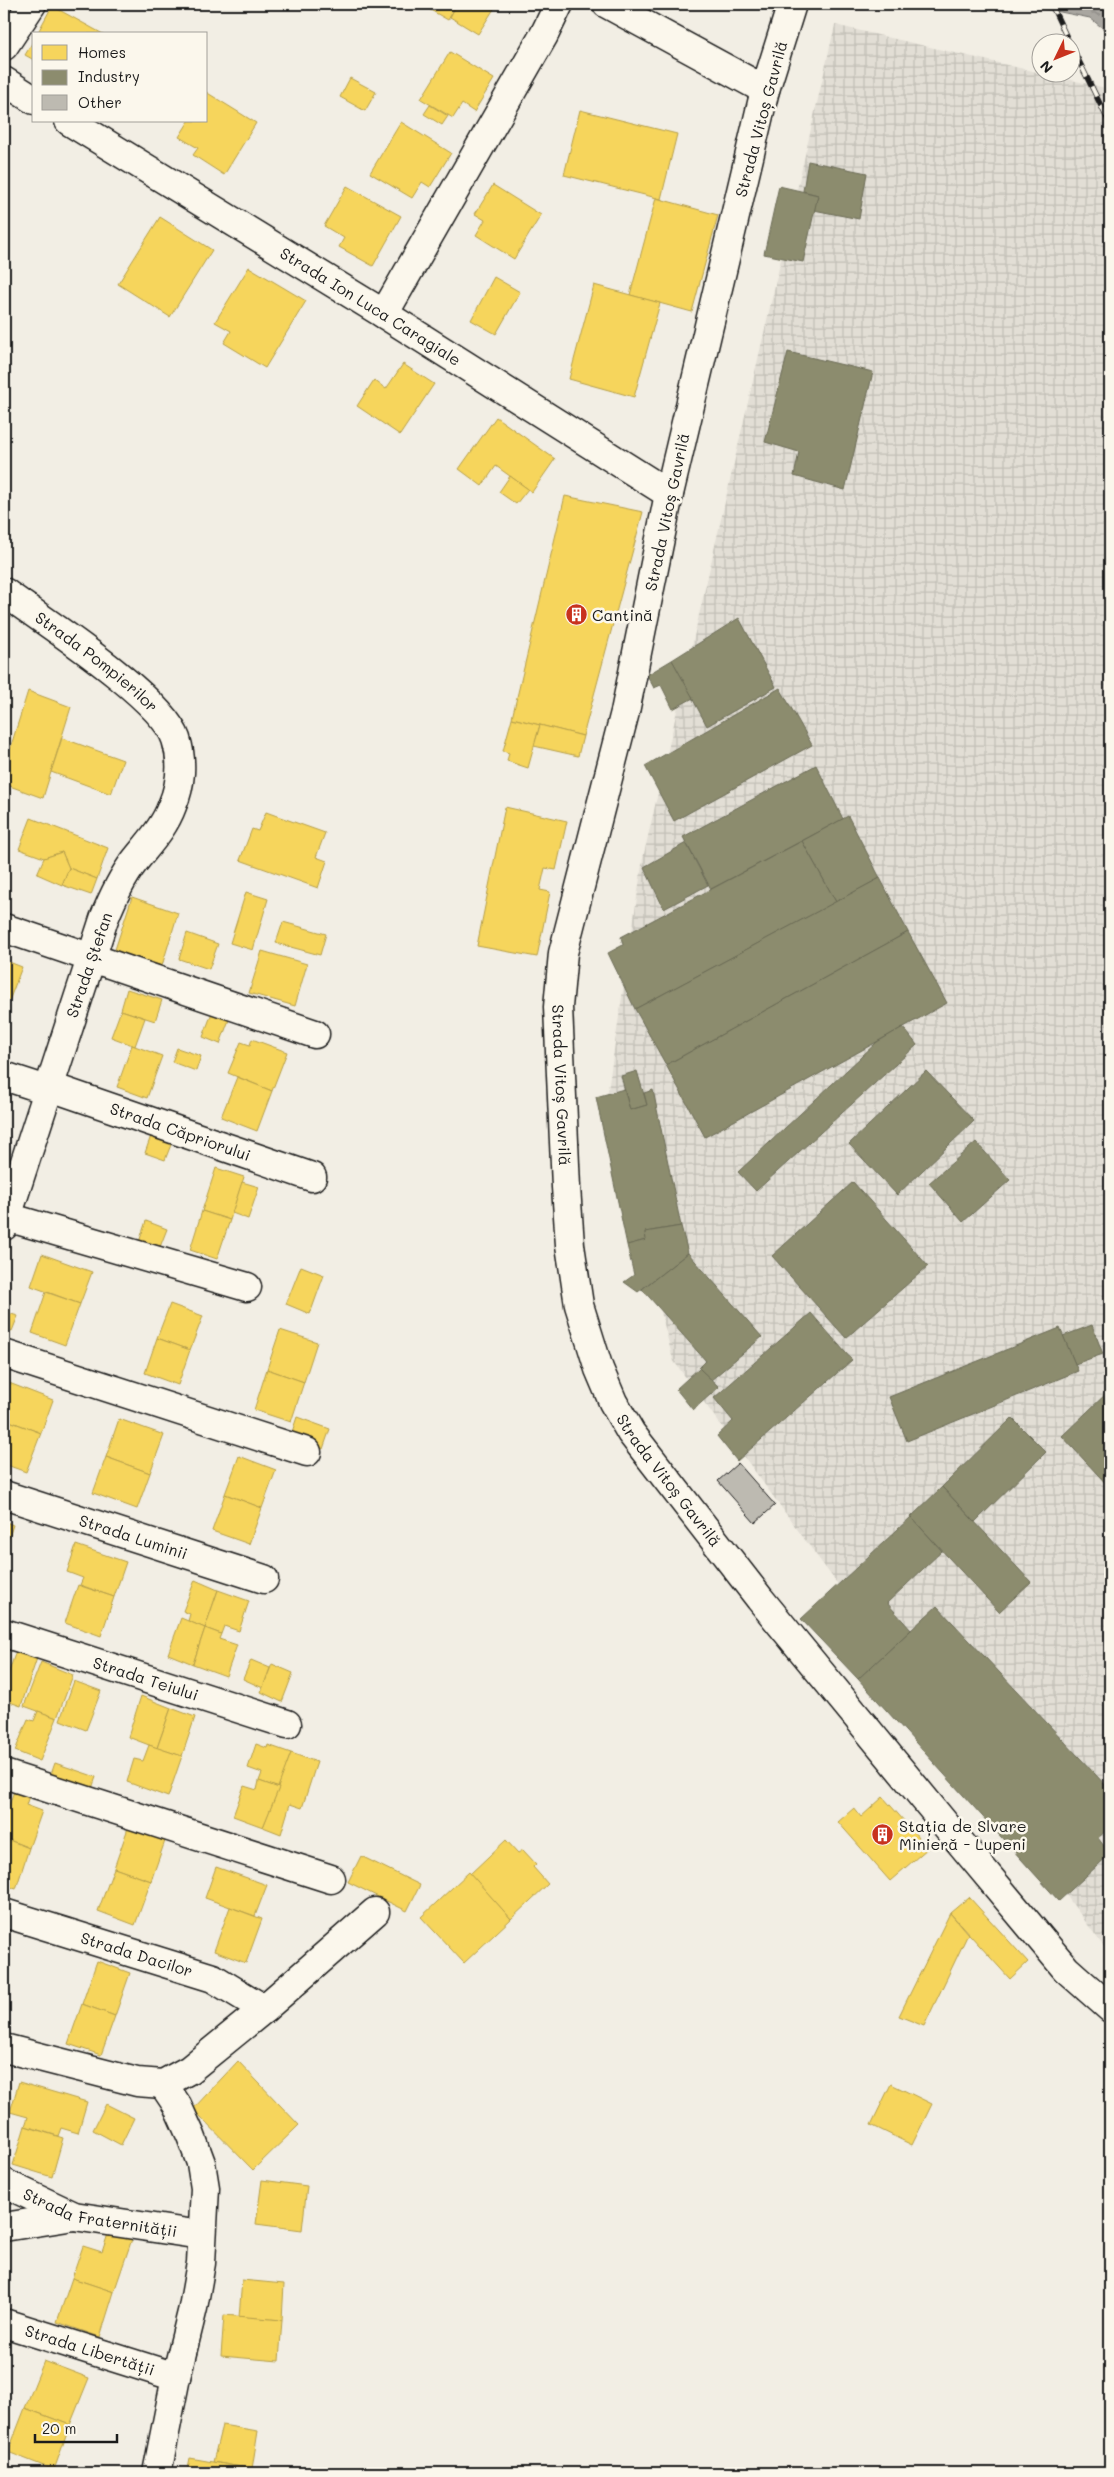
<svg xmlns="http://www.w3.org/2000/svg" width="1114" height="2477" font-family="Mali,sans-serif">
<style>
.industrial{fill:url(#industrial-grid)}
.water{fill:url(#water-ripples);stroke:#716f6b}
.homes{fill:#f6d55c;stroke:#b59e49}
.industry{fill:#8c8c6e;stroke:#6a6a55}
.building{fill:#bdbab1;stroke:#1c1c1c}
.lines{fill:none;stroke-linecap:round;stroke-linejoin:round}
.minor-casing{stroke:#1c1c1c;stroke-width:31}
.minor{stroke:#fbf7ec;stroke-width:28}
.rail-casing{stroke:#1c1c1c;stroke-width:5.5}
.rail{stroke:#fbf7ec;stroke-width:4;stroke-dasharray:11;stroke-linecap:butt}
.labels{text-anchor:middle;stroke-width:5;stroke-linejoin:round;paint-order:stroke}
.street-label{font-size:16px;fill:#1c1c1c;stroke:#fbf7ec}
.poi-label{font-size:16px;fill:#1c1c1c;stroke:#fbf7ec;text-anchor:start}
</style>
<defs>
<pattern id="industrial-grid" width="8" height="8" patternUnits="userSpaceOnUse" patternTransform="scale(1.25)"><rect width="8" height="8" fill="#e2ded5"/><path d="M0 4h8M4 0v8" fill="none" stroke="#c1beb6"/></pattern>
<pattern id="water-ripples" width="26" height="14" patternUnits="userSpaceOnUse" patternTransform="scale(1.25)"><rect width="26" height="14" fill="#a9a6a0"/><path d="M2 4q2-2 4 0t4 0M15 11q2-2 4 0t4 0" fill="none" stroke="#898682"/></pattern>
</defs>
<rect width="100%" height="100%" fill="#f2eee4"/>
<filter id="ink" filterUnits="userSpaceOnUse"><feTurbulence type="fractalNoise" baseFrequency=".02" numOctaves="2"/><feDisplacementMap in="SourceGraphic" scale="10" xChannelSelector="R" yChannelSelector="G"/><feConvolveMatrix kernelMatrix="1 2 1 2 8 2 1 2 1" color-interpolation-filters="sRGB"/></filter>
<g filter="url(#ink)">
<polygon class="industrial" points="835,25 1110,89 1110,1955 673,1360 607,1096 643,858"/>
<polygon class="water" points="1021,4 1110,4 1110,34 1090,18"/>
<g class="homes">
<polygon points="420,4 457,4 457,5 448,20"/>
<polygon points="457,4 497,4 478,34 450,17"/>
<polygon points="52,6 103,34 37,34"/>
<polygon points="34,40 34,60 25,55"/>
<polygon points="450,52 494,79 474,112 462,104 453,118 421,99"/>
<polygon points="350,78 376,92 365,111 340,97"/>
<polygon points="206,92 256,123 224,175 193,155 198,148 179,137 189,121 206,121"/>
<polygon points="430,105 448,116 442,125 424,114"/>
<polygon points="580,110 677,134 661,199 564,175"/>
<polygon points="401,122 451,153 430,187 422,182 412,198 370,173"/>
<polygon points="493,185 541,215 514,259 476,235 485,220 475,214"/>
<polygon points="347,186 401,216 373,266 339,247 344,238 324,226"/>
<polygon points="656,198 718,215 692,312 630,295"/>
<polygon points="160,217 212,250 170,317 118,284"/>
<polygon points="249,267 306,301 265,368 224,343 231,331 215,322"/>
<polygon points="494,277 520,292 496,334 471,320"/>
<polygon points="594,285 660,303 634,397 569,379"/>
<polygon points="403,364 434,384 400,435 357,406 374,380 386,389"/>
<polygon points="496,417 555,459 532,492 496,466 482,486 459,469"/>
<polygon points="510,476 528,489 516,504 499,492"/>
<polygon points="565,496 643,512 583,736 512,718"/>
<polygon points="28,691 71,707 43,798 4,784 4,768"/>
<polygon points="512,718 540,725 528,768 507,761 509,753 503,751"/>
<polygon points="540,725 583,736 578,756 534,746"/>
<polygon points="62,738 123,760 111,794 51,772"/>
<polygon points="505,807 567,821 556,870 545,868 540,890 550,892 537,957 477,946"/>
<polygon points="266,812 325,833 316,857 327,861 318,888 240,860 252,829 258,831"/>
<polygon points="31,818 108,848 97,879 69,868 62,852 44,858 19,849"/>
<polygon points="62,852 69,868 62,885 37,874 44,858"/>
<polygon points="69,868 97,879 91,895 62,885"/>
<polygon points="246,892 268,899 253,950 230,943"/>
<polygon points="132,897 178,913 161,969 111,962"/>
<polygon points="283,922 326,934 320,955 276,943"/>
<polygon points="187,933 218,944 209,969 179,959"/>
<polygon points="262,951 307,964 295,1006 249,993"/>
<polygon points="4,960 22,967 9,1001 4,1000"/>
<polygon points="127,989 162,1000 155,1021 121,1010"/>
<polygon points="121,1010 145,1018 135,1046 111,1037"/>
<polygon points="213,1010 230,1017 220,1044 203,1037"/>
<polygon points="252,1039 287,1052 272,1091 228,1073 241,1042 250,1045"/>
<polygon points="132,1045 162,1056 147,1098 117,1087"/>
<polygon points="177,1048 201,1056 196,1071 172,1062"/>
<polygon points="237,1077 272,1091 257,1131 221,1117"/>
<polygon points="153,1130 174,1137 165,1160 145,1153"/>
<polygon points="216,1168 244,1177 230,1220 202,1211"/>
<polygon points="242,1182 259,1187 248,1219 232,1213"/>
<polygon points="202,1211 230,1220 217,1259 190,1250"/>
<polygon points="146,1221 167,1229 158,1252 138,1245"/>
<polygon points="42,1254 92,1272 80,1304 31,1286"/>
<polygon points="301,1266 324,1275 310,1314 286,1304"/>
<polygon points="46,1292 80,1304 65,1345 32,1333"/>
<polygon points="170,1304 203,1316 190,1350 157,1338"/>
<polygon points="4,1312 18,1316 12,1331 4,1328"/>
<polygon points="280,1330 317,1342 304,1382 267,1369"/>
<polygon points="157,1338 190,1350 178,1385 145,1373"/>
<polygon points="267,1369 304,1382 291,1422 254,1410"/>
<polygon points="4,1381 53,1400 41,1433 4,1419"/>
<polygon points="297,1417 330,1429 323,1449 290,1438"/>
<polygon points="4,1419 41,1433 26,1472 4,1464"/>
<polygon points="119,1419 164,1435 150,1473 106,1457"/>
<polygon points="239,1456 276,1470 262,1508 225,1494"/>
<polygon points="106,1457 150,1473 137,1509 93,1493"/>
<polygon points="225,1494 262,1508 249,1544 212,1531"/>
<polygon points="4,1521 13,1525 4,1552"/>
<polygon points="76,1545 126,1562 114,1597 80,1585 83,1578 67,1572"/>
<polygon points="195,1580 218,1590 205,1628 188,1621 190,1614 183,1611"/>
<polygon points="78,1585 114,1597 101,1636 65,1623"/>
<polygon points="218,1590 249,1601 239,1631 224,1626 221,1634 205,1628"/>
<polygon points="181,1618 205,1628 193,1664 168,1654"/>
<polygon points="205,1628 221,1634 219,1639 237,1645 226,1676 193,1664"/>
<polygon points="16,1651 37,1658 21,1706 4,1700 4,1686"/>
<polygon points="251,1660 270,1668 263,1688 243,1679"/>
<polygon points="41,1662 73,1675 57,1718 24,1706"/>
<polygon points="272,1664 293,1673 282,1702 261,1692"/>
<polygon points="74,1681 101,1691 86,1730 60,1720"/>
<polygon points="141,1696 171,1708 157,1748 128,1737"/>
<polygon points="171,1708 195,1717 182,1756 157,1748"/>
<polygon points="38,1711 57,1718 40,1761 15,1751 28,1719 34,1721"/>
<polygon points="256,1744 267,1748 268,1745 291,1753 279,1788 259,1781 262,1773 248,1768"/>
<polygon points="149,1745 182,1756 168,1797 127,1782 134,1759 143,1761"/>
<polygon points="291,1753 317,1762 302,1808 290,1804 281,1834 263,1827"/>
<polygon points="55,1763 96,1777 90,1794 49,1780"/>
<polygon points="259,1781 279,1788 263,1827 233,1816 244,1786 257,1790"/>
<polygon points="15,1788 30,1793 26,1805 42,1811 29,1848 4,1838 4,1820"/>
<polygon points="883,1797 928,1848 890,1881 838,1822 854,1808 861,1817"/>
<polygon points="128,1828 165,1841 151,1881 114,1868"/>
<polygon points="4,1838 29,1848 16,1889 4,1885"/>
<polygon points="506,1840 518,1853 523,1850 536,1864 533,1867 548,1884 511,1919 470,1874"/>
<polygon points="361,1856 420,1885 407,1911 348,1882"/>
<polygon points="216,1867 267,1885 255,1916 205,1898"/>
<polygon points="114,1868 151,1881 135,1925 98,1911"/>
<polygon points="469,1872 511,1919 464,1963 421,1917"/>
<polygon points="969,1897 1028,1962 1010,1979 950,1913"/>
<polygon points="230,1907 262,1919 246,1963 214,1951"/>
<polygon points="950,1913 968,1934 924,2026 899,2016"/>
<polygon points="97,1961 130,1973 115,2016 82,2004"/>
<polygon points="82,2004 115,2016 101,2055 68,2044"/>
<polygon points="238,2061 299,2125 253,2170 193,2109"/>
<polygon points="19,2082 87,2102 78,2133 61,2128 58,2136 25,2126 28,2117 10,2112"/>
<polygon points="891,2084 932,2104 912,2145 871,2125"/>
<polygon points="106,2104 134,2118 121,2145 93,2130"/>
<polygon points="25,2126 63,2138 52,2177 13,2165"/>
<polygon points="262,2180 307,2186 302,2230 256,2224"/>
<polygon points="109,2231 132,2239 114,2292 72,2278 83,2246 102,2252"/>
<polygon points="72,2278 114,2292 100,2337 57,2322"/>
<polygon points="242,2280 284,2284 282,2320 239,2317"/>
<polygon points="224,2315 282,2320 279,2361 221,2356"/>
<polygon points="44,2361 89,2378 70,2425 25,2408"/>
<polygon points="25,2408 70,2425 54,2470 8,2452"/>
<polygon points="222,2425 258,2431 252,2469 213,2462"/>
<polygon points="190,2458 252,2469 251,2473 187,2473"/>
</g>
<g class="industry">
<polygon points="808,161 867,173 859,219 814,210 818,195 803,191"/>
<polygon points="779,186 818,195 803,262 764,254"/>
<polygon points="788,352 873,372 845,490 794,476 799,452 765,442"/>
<polygon points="739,618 776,687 707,726 672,660"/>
<polygon points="672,660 693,698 673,709 661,685 654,688 647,675"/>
<polygon points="780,688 812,745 674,821 645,766"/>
<polygon points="816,765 843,819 711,889 683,837"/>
<polygon points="848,816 880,878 836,902 802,841"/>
<polygon points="802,841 836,902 635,1009 608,953 623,945 621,937"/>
<polygon points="686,843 708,885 664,909 644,867"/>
<polygon points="880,878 908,932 666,1065 635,1009"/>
<polygon points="908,932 947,1003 705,1137 666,1065"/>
<polygon points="903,1027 917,1045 756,1191 738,1172 877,1042"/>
<polygon points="637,1071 647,1105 630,1110 621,1076"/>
<polygon points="926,1071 974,1121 897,1195 849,1144"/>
<polygon points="624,1089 630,1110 647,1105 644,1093 653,1090 681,1226 645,1232 646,1240 627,1245 596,1097"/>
<polygon points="976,1142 1010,1180 963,1222 929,1183"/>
<polygon points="853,1182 928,1266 846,1338 772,1256"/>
<polygon points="681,1226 688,1253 638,1292 624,1282 634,1275 627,1245 646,1240 645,1232"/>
<polygon points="688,1253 762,1337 710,1381 699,1368 706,1361 642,1289"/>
<polygon points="811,1313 852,1360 737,1461 717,1436 733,1421 714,1398"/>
<polygon points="1092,1325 1103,1354 1075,1364 1063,1336"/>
<polygon points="1060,1328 1078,1371 907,1441 889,1397"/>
<polygon points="699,1368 719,1387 693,1410 676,1389"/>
<polygon points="1110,1390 1110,1488 1062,1436"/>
<polygon points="1012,1418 1046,1452 975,1522 942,1487"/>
<polygon points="942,1487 1031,1582 999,1612 911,1517"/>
<polygon points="911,1517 942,1551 887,1603 911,1630 858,1679 801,1619"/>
<polygon points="937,1606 1110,1790 1110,1827 1098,1838 1110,1854 1059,1901 858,1679"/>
</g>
<polygon class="building" points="738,1463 775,1505 755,1523 718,1481"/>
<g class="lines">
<defs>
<g id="minor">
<polyline points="607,4 765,90"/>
<path id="s1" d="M 792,4 L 765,90 L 669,494 L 625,712 L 563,953 L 558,1007 L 566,1187 L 570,1245 L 579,1305 L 599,1369 L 613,1402 L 631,1433 L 760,1599 L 954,1835 L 1066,1969 L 1110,2008"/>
<polyline points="4,46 32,4"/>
<polyline points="4,81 34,100"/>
<path id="s2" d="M 69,121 L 384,314 L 669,494"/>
<polyline points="384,314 544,35 559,4"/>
<path id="s3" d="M 4,592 C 42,620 162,697 176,739 C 183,761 181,785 172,806 C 164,828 148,844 134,862 C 121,879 112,899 104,919 L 4,1226"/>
<polyline points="4,928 315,1034"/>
<polyline points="4,1076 47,1090"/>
<path id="s4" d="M 48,1086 L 312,1177"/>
<polyline points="4,1216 247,1287"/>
<polyline points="4,1354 307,1452"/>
<path id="s5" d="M 4,1495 L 264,1579"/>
<path id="s6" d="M 4,1633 L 287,1724"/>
<polyline points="4,1774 331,1879"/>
<path id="s7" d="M 4,1913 L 213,1978 L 264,2009"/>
<polyline points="4,2048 137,2082 163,2084 189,2070 264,2009 375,1912"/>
<path id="s8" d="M 4,2183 L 74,2216 L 201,2235"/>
<polyline points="4,2227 74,2216"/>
<path id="s9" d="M 4,2323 L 176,2377"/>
<polyline points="157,2473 176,2377 193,2308 201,2263 205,2188 201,2163 191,2136 177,2105 163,2084"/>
</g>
</defs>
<use href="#minor" class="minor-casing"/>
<use href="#minor" class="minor"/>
<defs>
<g id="rail">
<polyline points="1051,4 1069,42"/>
<polyline points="1072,47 1110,124"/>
</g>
</defs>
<use href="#rail" class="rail-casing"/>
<use href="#rail" class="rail"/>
</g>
</g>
<defs>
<symbol id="building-disc" viewBox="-11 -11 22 22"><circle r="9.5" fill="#c8321e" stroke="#fbf7ec"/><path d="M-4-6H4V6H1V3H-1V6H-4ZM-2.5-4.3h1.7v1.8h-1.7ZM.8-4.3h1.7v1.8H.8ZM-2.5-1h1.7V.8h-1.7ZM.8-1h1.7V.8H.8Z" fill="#fff"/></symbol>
</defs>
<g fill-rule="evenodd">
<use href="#building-disc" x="564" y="602" width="25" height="25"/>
<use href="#building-disc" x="870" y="1822" width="25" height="25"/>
</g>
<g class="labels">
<g class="street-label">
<text transform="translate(761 119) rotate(-75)" y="6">Strada Vitoș Gavrilă</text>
<text dy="6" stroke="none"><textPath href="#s2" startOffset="354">Strada Ion Luca Caragiale</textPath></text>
<text transform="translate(667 512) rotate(-78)" y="6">Strada Vitoș Gavrilă</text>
<text dy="6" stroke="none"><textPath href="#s3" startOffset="116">Strada Pompierilor</textPath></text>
<text transform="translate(89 965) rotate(-71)" y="6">Strada Ștefan</text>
<text dy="6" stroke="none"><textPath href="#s1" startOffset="1109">Strada Vitoș Gavrilă</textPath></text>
<text dy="6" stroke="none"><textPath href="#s4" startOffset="140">Strada Căpriorului</textPath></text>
<text dy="6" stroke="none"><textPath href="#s1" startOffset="1529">Strada Vitoș Gavrilă</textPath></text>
<text dy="6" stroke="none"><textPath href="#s5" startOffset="136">Strada Luminii</textPath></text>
<text dy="6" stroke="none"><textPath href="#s6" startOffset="149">Strada Teiului</textPath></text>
<text dy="6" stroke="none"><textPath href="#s7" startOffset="139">Strada Dacilor</textPath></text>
<text dy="6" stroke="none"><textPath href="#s8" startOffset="102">Strada Fraternității</textPath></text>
<text dy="6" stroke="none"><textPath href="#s9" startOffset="90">Strada Libertății</textPath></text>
</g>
<g class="poi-label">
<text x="592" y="621">Cantină</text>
<text x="899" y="1832">Stația de Slvare<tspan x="899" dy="18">Minieră - Lupeni</tspan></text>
</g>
</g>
<rect width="1114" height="2477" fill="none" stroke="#fbf7ec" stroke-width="20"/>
<rect x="10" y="10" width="1094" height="2457" fill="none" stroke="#1c1c1c" stroke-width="2" filter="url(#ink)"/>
<rect x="32" y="32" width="175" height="90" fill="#fbf7ec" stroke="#a29f99"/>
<rect x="42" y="45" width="25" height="15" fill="#f6d55c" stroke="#a29f99"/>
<text x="78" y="58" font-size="15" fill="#1c1c1c">Homes</text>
<rect x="42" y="70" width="25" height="15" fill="#8c8c6e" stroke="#a29f99"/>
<text x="78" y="82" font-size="15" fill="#1c1c1c">Industry</text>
<rect x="42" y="95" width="25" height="15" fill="#bdbab1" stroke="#a29f99"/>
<text x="78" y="108" font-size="15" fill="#1c1c1c">Other</text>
<g transform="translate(1056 58) rotate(227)"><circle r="24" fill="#fbf7ec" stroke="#a29f99"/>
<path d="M0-4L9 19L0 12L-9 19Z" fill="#c8321e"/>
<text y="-8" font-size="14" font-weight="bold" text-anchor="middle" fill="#1c1c1c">N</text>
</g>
<path d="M35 2434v8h82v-8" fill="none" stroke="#1c1c1c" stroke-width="2.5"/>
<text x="42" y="2434" font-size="15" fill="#1c1c1c" stroke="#fbf7ec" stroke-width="4" paint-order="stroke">20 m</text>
</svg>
